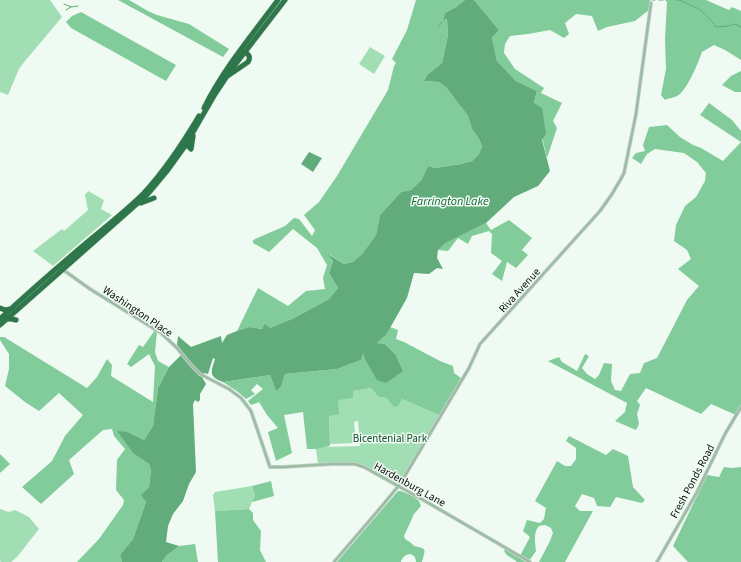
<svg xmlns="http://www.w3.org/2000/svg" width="741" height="562" font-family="'Source Sans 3',sans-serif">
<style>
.green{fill:#a2deb4}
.forest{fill:#82cb9a}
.water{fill:#62ab7b}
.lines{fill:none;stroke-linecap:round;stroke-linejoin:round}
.stream{stroke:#62ab7b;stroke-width:1}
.minor-casing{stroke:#cad5cd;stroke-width:4}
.highway-casing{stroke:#cad5cd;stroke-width:6}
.minor{stroke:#9dbca6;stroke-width:2.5}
.highway{stroke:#2d774a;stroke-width:5}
.labels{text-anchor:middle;stroke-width:3;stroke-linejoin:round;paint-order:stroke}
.street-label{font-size:11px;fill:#0a0e0b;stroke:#effbf2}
.park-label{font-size:11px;fill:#114929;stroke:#effbf2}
.water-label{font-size:12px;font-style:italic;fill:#136639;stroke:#effbf2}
</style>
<rect width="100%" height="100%" fill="#effbf2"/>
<g class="green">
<polygon points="0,0 50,0 62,17 25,61 19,69 8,95 0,92"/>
<polygon points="370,47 385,56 374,74 359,64"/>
<polygon points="88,191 104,200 101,209 112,215 53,266 33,251 62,229 64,231 88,210 85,195"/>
<polygon points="371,388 379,397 402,399 441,416 398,483 358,464 318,464 315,442 322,447 360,446 358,421 354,422 356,443 330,444 329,416 338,400 353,391"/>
<polygon points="252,486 255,495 249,509 215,511 213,495 215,492"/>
<polygon points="0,509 9,512 15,510 29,517 39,529 17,557 11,562 1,562 0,561"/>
</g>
<g class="forest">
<polygon points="118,0 129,0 148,11 157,15 189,24 229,49 223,57"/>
<polygon points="416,0 465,0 456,7 445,13 442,21 445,19 447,19 448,35 442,63 427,75 424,81 439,82 446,87 468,116 472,129 479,139 482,148 479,154 472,161 461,164 435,168 428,166 422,179 411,190 401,192 380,215 376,235 362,254 353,262 344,264 329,254 333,261 329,273 338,288 329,299 294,318 270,328 263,329 249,327 237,331 258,288 288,306 306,291 325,289 323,278 327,265 317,248 293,229 269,252 253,243 253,240 285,226 294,218 299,219 312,236 315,230 304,215 319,202 337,176 388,90 394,66 396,63 392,59 407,30"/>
<polygon points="474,0 650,0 649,10 635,21 607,27 598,31 592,16 576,14 565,23 569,34 564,38 550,30 528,34 510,36 505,44 504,53 515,69 544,88 541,93 562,103 553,121 557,128 547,158 534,104 537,91 516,81 497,61 492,38 499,30"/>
<path d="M 665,0 L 706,0 L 729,10 L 732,7 L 741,11 L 741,60 L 725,50 L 714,45 L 702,52 C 698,63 687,91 677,96 C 673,98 669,98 665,100 L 661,95 L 666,69 L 665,39 L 667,2 Z"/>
<polygon points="81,12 176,65 166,81 71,28 66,22 72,16"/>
<polygon points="741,71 741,92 735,92 722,85 731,76"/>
<polygon points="709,103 732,120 741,131 741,406 736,415 711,404 701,414 646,388 637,401 640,405 637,414 639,424 636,430 615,421 625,412 627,403 548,361 559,357 562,362 577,371 585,354 589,356 582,368 587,374 595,379 599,375 604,363 612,364 611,381 615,390 621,391 630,374 640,373 644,363 657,358 687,300 699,286 678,269 691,259 687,250 674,241 676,225 685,206 696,197 705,181 706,173 697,162 684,153 655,149 647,154 641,164 632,158 636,153 645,151 643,145 649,127 667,125 680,137 693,145 701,148 723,161 741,142 700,115"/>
<polygon points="509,220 532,238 522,250 528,255 516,268 507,262 502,281 492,274 502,261 491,253 492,234 489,231 472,236 468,244 458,238 448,251 438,250 445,242 486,223 491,230"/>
<polygon points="390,327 398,330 396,339 404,342 440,361 453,366 454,373 461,378 441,416 402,399 398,406 394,407 387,398 379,397 371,388 353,391 353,398 338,400 339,414 329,416 330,446 315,449 307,449 303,412 284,415 292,453 276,461 268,432 278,428 267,415 259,402 251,405 248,401 263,389 257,384 251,390 255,394 246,399 238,392 223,382 270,375 276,391 281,387 285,374 337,369 361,360 363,352 403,371 396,355 385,344 377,343 386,335"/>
<polygon points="155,330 157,331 155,352 158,361 169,367 158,388 153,426 144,440 128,432 134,454 149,464 151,470 149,487 142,495 146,502 133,539 120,555 122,561 121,562 77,562 99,539 123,505 124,500 116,490 117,460 125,449 114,436 112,429 103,430 69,460 74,474 41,504 22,487 52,461 65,436 83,415 59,393 39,411 25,402 5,386 9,369 9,354 0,340 0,337 4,337 87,388 97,377 107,359 112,365 111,376 153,402 155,366 149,354 131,367 127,364 139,345 143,347"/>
<path d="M 569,436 L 606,455 L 613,449 L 628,456 L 633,487 L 645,500 L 642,503 L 616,497 L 610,507 L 597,506 L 594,498 L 582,494 L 575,506 L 580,511 L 593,511 L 565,562 L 539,562 L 550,541 L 553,533 L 551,528 L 545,525 L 539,526 C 533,533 535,542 536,551 L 529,561 L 520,556 L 530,537 L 523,531 L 527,520 L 540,523 L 544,519 L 546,508 L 535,501 L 557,461 L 565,466 L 571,466 L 576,459 L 576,448 L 566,441 Z"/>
<polygon points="0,454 10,464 0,473"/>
<polygon points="724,467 732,468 741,467 741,562 688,562 673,546 707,475 719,477"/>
<polygon points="271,481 274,496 252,502 255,495 252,486"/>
<path d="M 398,491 L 401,491 L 413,496 L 419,501 L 421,506 L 414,514 L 404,536 C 405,541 408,540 411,543 C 412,544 413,545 414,546 C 428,549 425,549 422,562 L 416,562 L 415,557 L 411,554 C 406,554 402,557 401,562 L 337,562 L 342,556 Z"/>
<polygon points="249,509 253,513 253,520 261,531 260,550 266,562 218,562 215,511"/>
<polygon points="195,544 198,562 162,562 166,556 179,546"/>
<path d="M 504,550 L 507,550 L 526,562 L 517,562 C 512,557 506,557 504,550 Z"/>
</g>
<g class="water">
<path d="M 465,0 L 474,0 L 499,30 L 492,38 L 497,61 L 516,81 L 537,91 L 534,103 L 542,108 L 546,134 L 542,140 L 550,171 L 538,186 L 514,197 L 486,223 L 445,243 L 438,250 L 437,258 L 443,269 L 437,268 L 429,274 L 414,273 L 407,298 L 386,335 L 377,343 L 385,344 L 396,355 L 403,371 L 386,383 L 377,380 L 366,361 L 363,353 L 361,360 L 337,369 L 285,374 L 281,387 L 276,391 L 270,375 L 223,382 C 208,376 211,372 215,359 L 213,358 L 208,374 L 204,373 L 202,377 L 206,384 L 200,394 L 200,400 L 198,402 L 195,400 L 193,404 L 196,472 L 189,484 L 183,501 L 173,514 L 168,526 L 166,542 L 179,546 L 166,556 L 162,562 L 121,562 L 122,561 L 120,555 L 133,539 L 146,502 L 141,495 L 149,487 L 151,470 L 149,464 L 134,454 L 117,431 L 128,432 L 144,440 L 153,426 L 158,388 L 169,367 L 183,353 L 177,345 L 178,336 L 191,347 L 221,336 L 222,343 L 227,335 L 237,331 L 249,327 L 262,329 L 265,324 L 270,328 L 294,318 L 329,299 L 338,288 L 329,273 L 333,261 L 328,254 L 344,264 L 353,262 L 362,254 L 376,235 L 380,215 L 401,192 L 411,190 L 422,179 L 428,166 L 435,168 L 461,164 L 472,161 L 479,154 L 482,147 L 479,139 L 472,129 L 468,116 L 446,87 L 439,82 L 424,81 L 427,75 L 442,63 L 448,35 L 447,19 L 445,19 L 442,22 L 445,13 L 456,7 Z"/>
<polygon points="309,152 322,158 313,172 301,164"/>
</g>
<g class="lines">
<g class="stream">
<polyline points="652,0 655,0"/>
<polyline points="659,0 663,0"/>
<path d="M 676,0 L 679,0 C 685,3 691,5 697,8 C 704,12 711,20 716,27 L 728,26 L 735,24 L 741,27"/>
<polyline points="64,4 71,7 78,6"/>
<polyline points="66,10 71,7"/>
<polyline points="439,26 442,22"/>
</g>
<defs>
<g id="minor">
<polyline points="62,269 90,289 161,333 176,347 192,366 200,374 229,389 241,398 251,411 270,467 283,467 332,464 355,464 364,467 425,501 530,562"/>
<polyline points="334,562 382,506 400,484 469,368 480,344 600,211 612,194 622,177 624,173 636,114 651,3"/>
<polyline points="657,562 696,494 725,434 741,407"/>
</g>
<g id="highway">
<path d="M 229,75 L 248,62 C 251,57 249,54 244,52"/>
<path d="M 204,108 C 224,68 252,35 278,0"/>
<polyline points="185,146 188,146 191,149 193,136"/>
<polyline points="141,203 154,198"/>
<polyline points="0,308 5,310 11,309"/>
<path d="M 0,319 C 30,291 60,265 91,239 C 109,224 128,209 144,193 C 165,170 183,143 199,116"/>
<polyline points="7,319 12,319 16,320"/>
<polyline points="0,325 147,195 167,171 185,146 215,94 231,70 285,0"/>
</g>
</defs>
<use href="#minor" class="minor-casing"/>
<use href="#highway" class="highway-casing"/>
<use href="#minor" class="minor"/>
<use href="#highway" class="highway"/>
</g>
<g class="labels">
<g class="street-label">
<text transform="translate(519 290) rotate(-48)" y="4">Riva Avenue</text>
<text transform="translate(138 311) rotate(34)" y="4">Washington Place</text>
<text transform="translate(692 481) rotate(-62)" y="4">Fresh Ponds Road</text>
<text transform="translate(410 484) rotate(29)" y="4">Hardenburg Lane</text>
</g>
<g class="park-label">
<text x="390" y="442">Bicentenial Park</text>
</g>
<g class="water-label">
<text x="450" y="205">Farrington Lake</text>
</g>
</g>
</svg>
